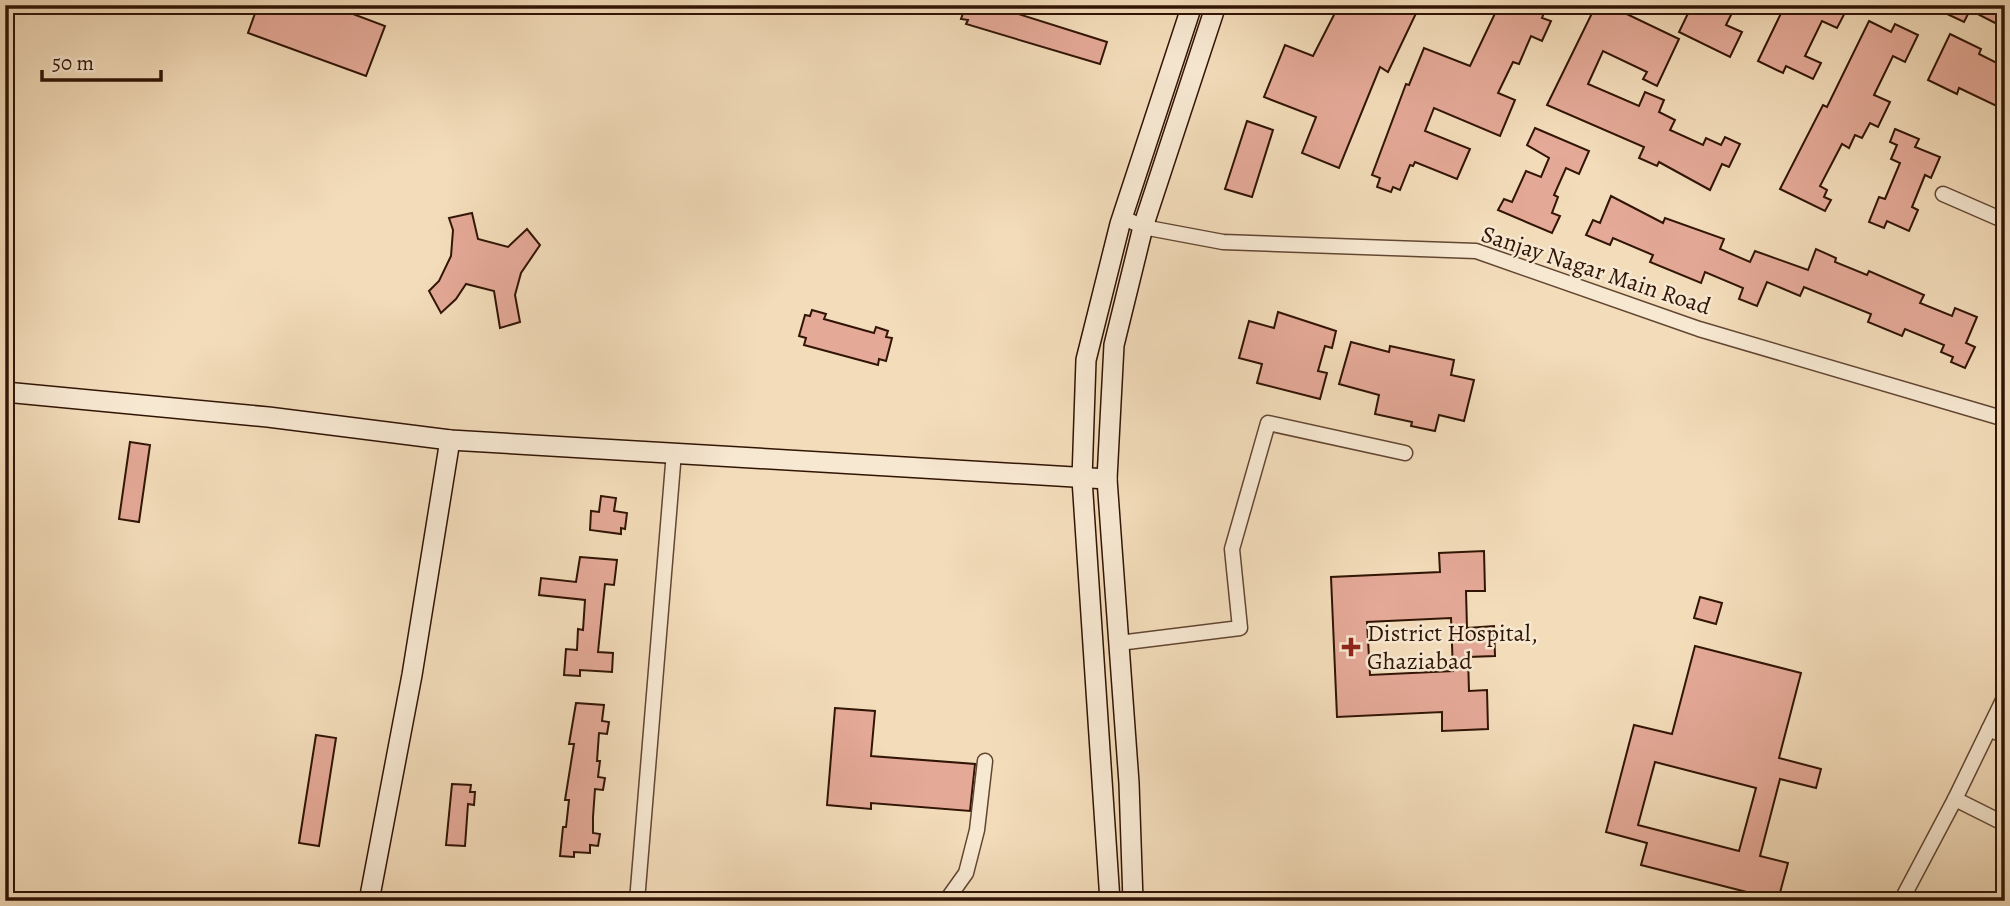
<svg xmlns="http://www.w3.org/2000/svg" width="2010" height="906" font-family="Alegreya,serif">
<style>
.building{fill:#e4a997;stroke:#311405;stroke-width:2;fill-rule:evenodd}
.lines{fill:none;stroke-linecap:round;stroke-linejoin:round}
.street-casing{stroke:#624632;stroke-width:17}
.secondary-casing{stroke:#311405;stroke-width:22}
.street{stroke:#f7e8d2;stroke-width:14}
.secondary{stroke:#f7e8d2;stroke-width:19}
.poi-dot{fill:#8f2418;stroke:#f7e8d2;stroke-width:2.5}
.labels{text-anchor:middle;stroke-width:5;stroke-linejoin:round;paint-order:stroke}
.street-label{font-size:24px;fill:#311405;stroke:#f7e8d2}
.poi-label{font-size:24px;fill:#311405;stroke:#f7e8d2;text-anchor:start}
</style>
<rect width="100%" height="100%" fill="#f3dcba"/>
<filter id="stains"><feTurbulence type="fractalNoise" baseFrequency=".00286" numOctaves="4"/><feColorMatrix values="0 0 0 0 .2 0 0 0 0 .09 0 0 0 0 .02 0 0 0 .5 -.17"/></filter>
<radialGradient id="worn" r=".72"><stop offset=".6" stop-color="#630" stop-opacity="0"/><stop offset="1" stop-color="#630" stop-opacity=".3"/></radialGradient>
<g class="building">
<polygon points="258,5 319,5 331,10 332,6 385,26 366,76 248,33"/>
<polygon points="966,5 990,5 1107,42 1100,64 966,24 968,20 961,19"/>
<polygon points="1339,5 1420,5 1388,72 1380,67 1339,168 1302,153 1316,117 1264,97 1285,45 1313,56"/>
<polygon points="1499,5 1547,5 1542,18 1551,21 1542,41 1531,36 1519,64 1513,62 1498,93 1515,100 1500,136 1434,108 1425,131 1470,149 1457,179 1415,162 1413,166 1410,165 1400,190 1393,187 1391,192 1377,187 1380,178 1372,175 1406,84 1409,85 1424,48 1470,66"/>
<polygon points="1596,5 1608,5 1679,39 1657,86 1643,79 1647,72 1603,51 1588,84 1639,106 1645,92 1664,100 1659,112 1675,120 1670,130 1703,145 1706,138 1721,145 1725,137 1740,144 1729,167 1722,164 1710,190 1659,162 1657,166 1639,158 1644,147 1547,105"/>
<polygon points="1692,5 1736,5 1726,25 1742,32 1730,57 1679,32"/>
<polygon points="1785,5 1849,5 1837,28 1822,21 1805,56 1821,63 1813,79 1786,66 1783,73 1758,61"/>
<polygon points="1928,5 2005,5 2005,28 1970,10 1964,22"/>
<polygon points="1869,21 1891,32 1895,24 1918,35 1905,62 1893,56 1874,95 1890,102 1878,127 1870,123 1862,138 1855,135 1849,148 1842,144 1820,186 1827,190 1824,197 1831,200 1825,211 1780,189 1823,105 1827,107"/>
<polygon points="1950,34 1981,49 1979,54 2005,67 2005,110 1959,88 1957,94 1928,80"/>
<polygon points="1247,121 1273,130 1252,197 1225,189"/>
<polygon points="1535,128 1589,151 1579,174 1566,168 1554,195 1558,197 1552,213 1560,216 1552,233 1498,210 1504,199 1512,202 1526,171 1541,177 1549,158 1527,145"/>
<polygon points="1895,129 1919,139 1915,147 1940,157 1931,178 1925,175 1912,207 1918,210 1909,231 1887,221 1884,228 1869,222 1879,197 1885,199 1900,163 1891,159 1897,145 1890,142"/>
<polygon points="1611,196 1663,223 1665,218 1724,239 1720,249 1750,262 1755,251 1808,270 1816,249 1836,258 1835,262 1867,275 1869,271 1924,295 1920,303 1952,316 1955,308 1977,317 1966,343 1975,347 1965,368 1951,362 1953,357 1941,352 1944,345 1905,329 1902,336 1868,322 1871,314 1804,287 1800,296 1767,282 1757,306 1739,299 1743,288 1705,272 1701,283 1650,262 1653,255 1613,238 1610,245 1586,235 1593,220 1600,223"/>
<polygon points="472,213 478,239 508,247 527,229 540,245 521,273 515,295 520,322 500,328 494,291 466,284 456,299 441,313 429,291 439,281 451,256 453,230 449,218"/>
<polygon points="812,310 826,314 824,319 874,333 876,327 888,331 886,337 892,338 886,361 879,359 878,365 804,345 806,338 799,336 805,315 810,316"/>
<polygon points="1278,312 1336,331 1332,348 1325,346 1318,371 1327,373 1320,399 1257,383 1262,364 1239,358 1249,321 1274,328"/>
<polygon points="1351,342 1389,352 1390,346 1454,360 1451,375 1474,380 1464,421 1439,415 1435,431 1411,426 1412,422 1375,414 1379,395 1339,384"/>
<polygon points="130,442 150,445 139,522 119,519"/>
<polygon points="601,496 616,498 614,511 627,513 625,529 621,528 621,534 590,530 591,511 599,512"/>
<path d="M 1484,551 L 1485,591 L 1466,591 L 1467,628 L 1494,626 L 1495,656 L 1468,657 L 1469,691 L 1487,690 L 1488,729 L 1442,731 L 1442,712 L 1337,717 L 1331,577 L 1440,572 L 1439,553 ZM 1451,618 L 1453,671 L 1370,675 L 1367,622 Z"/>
<polygon points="580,557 617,560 614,585 605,584 598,652 613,653 612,672 580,670 580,676 564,675 566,649 577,650 578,629 583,630 585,600 539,595 541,578 576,582"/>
<polygon points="1700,597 1722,603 1716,624 1694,618"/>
<path d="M 1695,646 L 1801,673 L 1779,758 L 1821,769 L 1816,788 L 1780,779 L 1760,856 L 1788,863 L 1778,900 L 1641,865 L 1647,843 L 1606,832 L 1634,725 L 1672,734 ZM 1655,762 L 1756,788 L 1739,851 L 1638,825 Z"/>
<polygon points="576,703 604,705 602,721 609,722 607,734 599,733 597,761 600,761 598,777 605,778 603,790 595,789 593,817 593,833 600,834 598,846 590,845 590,853 574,852 574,857 560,856 563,827 566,827 569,800 565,800 574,744 569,744"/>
<polygon points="835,708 875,711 871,756 975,764 970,811 871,803 871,809 827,805"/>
<polygon points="316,735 336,738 319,846 299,843"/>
<polygon points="452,784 471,785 470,792 475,792 474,805 468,804 465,846 446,845"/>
</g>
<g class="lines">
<defs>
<g id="street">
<polyline points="1943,194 2005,221"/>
<polyline points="1122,217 1143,227 1223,242 1476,251 1699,329 2005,419"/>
<polyline points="1119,643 1240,628 1232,549 1268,423 1405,453"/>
<polyline points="1989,729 2005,736"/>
<polyline points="1955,799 2005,824"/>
<polyline points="637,901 674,452"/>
<polyline points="946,901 966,873 977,830 985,761"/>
<polyline points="1901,901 1955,799 2005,696"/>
</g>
<g id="secondary">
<polyline points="5,392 268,417 450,440 1107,479"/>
<polyline points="369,901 412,675 450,440"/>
<polyline points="1110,901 1082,479 1086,360 1120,224 1192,5"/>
<polyline points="1133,901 1129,783 1107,479 1114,345 1143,227 1216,5"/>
</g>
</defs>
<use href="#street" class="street-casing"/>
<use href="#secondary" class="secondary-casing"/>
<use href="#street" class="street"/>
<use href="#secondary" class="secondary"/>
</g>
<path class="poi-dot" d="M1347.5 636.5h7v7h7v7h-7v7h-7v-7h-7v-7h7z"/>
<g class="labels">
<g class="street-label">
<text transform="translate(1596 270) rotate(18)" y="8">Sanjay Nagar Main Road</text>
</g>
<g class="poi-label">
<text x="1367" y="641">District Hospital,<tspan x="1367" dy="28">Ghaziabad</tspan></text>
</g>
</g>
<rect width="2010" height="906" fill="none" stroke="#f3dcba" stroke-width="28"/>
<rect x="7" y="7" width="1996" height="892" fill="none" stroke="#311405" stroke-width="3.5"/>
<rect x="14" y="14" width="1982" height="878" fill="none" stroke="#311405" stroke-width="2"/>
<path d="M42 70v10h119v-10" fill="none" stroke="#311405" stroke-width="3.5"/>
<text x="52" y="70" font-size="21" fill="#311405" stroke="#f7e8d2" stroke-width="5" paint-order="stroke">50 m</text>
<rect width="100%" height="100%" filter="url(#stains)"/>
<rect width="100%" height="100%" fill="url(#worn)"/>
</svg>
